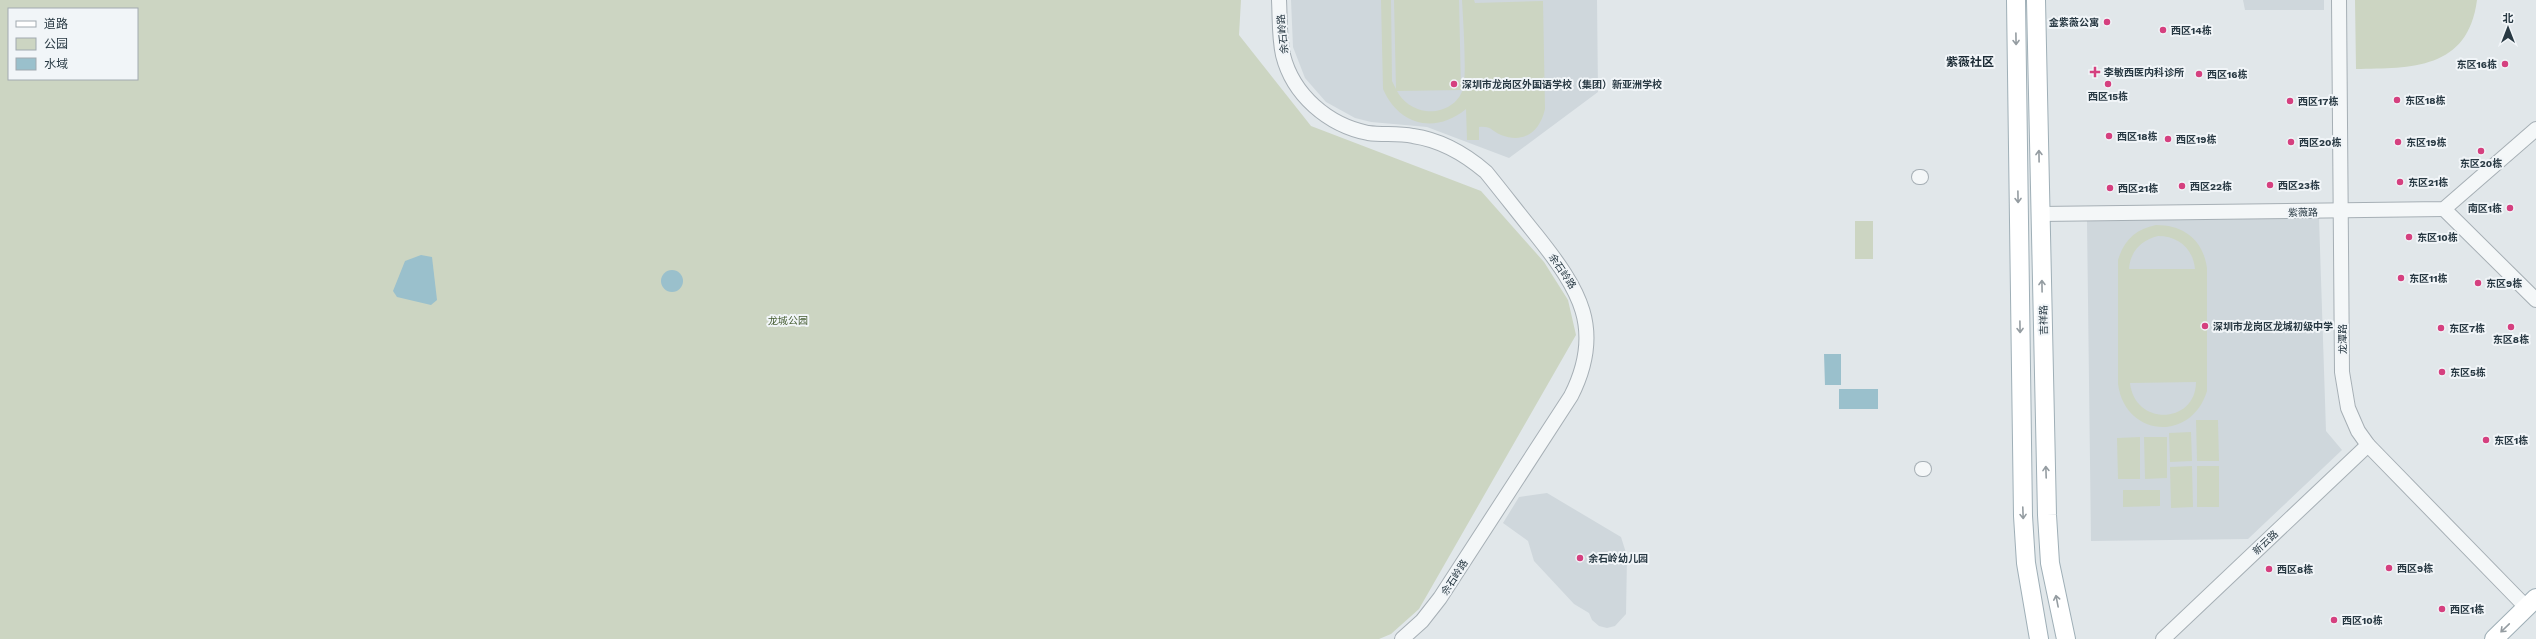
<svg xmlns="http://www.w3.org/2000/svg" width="2536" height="639" font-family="'Work Sans','Noto Sans SC',sans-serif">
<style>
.built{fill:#cfd7dc}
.green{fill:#ccd5c2;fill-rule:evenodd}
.water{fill:#9ac0cc}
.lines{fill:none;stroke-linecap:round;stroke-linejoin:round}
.minor-casing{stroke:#a6afb5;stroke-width:16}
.major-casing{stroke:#9fafb7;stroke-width:20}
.minor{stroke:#f4f7f8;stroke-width:14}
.major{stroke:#fff;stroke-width:18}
.oneway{stroke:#949ca1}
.poi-dot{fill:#d5407f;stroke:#f1f5f8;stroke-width:1.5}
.labels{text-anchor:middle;stroke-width:4;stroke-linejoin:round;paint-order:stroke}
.poi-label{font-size:10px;font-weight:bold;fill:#283943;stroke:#f1f5f8;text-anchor:start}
.street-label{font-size:10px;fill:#283943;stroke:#f1f5f8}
.park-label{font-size:10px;fill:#485f35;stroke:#f1f5f8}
.quarter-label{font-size:12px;font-weight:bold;fill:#1a2a34;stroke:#f1f5f8}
</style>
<rect width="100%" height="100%" fill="#e1e7ea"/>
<g class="built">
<polygon points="1291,0 1597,0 1598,92 1509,158 1427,127 1371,122 1355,118 1326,102 1305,78 1293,47"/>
<polygon points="2243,0 2324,0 2324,10 2245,10"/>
<polygon points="2319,218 2326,431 2342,450 2248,539 2091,541 2087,221"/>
<polygon points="1547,493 1621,537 1627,556 1626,614 1615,626 1607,628 1599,626 1592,620 1589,613 1574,604 1534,561 1528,541 1503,523 1519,497"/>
</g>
<g class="green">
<path d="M 0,0 L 1241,0 L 1239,35 L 1311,126 L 1481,191 L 1544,262 L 1568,300 L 1576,335 L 1419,609 L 1391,634 L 1379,639 L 0,639 ZM 9,9 L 137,9 L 137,79 L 9,79 Z"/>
<path d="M 1381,0 L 1391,0 L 1392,81 L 1396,89 L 1394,0 L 1459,0 L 1461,90 L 1397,91 C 1402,101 1414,110 1426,111 C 1441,113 1458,105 1463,89 C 1467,75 1463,18 1462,0 L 1474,0 L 1475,3 L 1543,1 L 1545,109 C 1540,131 1525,144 1501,135 C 1491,131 1492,126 1479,127 L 1479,140 L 1467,140 L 1466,109 C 1436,134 1399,126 1383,89 Z"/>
<path d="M 2355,0 L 2477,0 C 2468,70 2411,68 2356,69 Z"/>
<rect x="1855" y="221" width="18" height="38"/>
<path d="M 2156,225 C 2184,225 2203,240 2207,268 L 2207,391 C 2191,443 2125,437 2118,384 L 2118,260 C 2124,240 2136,229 2156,225 ZM 2158,236 C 2178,236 2193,248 2195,269 L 2129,269 C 2130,252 2141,240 2158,236 ZM 2196,382 C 2196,424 2135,427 2130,383 Z"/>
<polygon points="2196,420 2218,420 2219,461 2197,461"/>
<polygon points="2191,432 2192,461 2170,462 2169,433"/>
<polygon points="2140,437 2140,479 2118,479 2117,438"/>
<polygon points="2144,437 2167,437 2167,478 2145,479"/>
<polygon points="2192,466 2193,507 2171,508 2170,467"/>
<rect x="2197" y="466" width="22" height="41"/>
<polygon points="2123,490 2160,490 2160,506 2123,507"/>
</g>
<g class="water">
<polygon points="421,255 432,257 437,300 431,305 397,297 393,291 405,261"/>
<circle cx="672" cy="281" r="11"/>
<polygon points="1824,354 1841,354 1841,385 1825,385"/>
<rect x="1839" y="389" width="39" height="20"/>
</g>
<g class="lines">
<defs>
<g id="minor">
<path d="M 1279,0 C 1280,18 1279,37 1283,55 C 1293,95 1328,125 1368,133 C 1383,135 1398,133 1413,136 C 1441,140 1465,154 1486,172 C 1503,193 1520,215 1537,236 C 1579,289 1605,329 1571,396 L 1440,598 L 1422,621 L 1402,639"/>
<polyline points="2339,0 2342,372 2348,408 2358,431 2368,445 2526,607"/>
<polyline points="1919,177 1921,177"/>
<polyline points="2444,209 2536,300"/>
<polyline points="2040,214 2444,209 2536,129"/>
<polyline points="1922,469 1924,469"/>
<polyline points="2163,639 2368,445"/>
</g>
<g id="major">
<polyline points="2016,0 2023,516 2026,563 2039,639"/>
<polyline points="2036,0 2047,515 2050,563 2066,639"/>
<polyline points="2494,639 2536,598"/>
</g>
</defs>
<use href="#minor" class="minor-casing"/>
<use href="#major" class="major-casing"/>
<use href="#minor" class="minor"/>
<use href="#major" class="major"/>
</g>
<defs><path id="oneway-shaft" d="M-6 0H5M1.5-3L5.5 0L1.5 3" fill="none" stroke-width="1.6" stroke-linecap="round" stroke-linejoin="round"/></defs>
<g class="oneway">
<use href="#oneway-shaft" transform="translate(2016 39) rotate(89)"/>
<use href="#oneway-shaft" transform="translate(2039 156) rotate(-91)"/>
<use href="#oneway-shaft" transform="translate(2018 197) rotate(89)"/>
<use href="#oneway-shaft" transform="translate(2042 286) rotate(-91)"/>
<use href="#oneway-shaft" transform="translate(2020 327) rotate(89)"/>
<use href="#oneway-shaft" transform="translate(2046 472) rotate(-92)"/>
<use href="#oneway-shaft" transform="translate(2023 513) rotate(88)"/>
<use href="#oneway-shaft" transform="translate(2057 601) rotate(-101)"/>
<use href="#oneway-shaft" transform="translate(2505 628) rotate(136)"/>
</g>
<g class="poi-dot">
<circle cx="2107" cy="22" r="4"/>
<circle cx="2163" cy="30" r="4"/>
<circle cx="2505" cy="64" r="4"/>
<path d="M2093 66h4v4h4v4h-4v4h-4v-4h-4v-4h4z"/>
<circle cx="2199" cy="74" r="4"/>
<circle cx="1454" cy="84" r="4"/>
<circle cx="2108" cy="84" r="4"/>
<circle cx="2397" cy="100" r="4"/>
<circle cx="2290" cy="101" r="4"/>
<circle cx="2109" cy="136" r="4"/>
<circle cx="2168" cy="139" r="4"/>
<circle cx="2291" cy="142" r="4"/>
<circle cx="2398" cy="142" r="4"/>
<circle cx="2481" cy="151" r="4"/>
<circle cx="2400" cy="182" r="4"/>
<circle cx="2270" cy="185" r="4"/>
<circle cx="2182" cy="186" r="4"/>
<circle cx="2110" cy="188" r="4"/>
<circle cx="2510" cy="208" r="4"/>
<circle cx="2409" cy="237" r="4"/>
<circle cx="2401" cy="278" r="4"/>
<circle cx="2478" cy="283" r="4"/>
<circle cx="2205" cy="326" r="4"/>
<circle cx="2511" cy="327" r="4"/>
<circle cx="2441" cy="328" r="4"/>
<circle cx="2442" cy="372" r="4"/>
<circle cx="2486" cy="440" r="4"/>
<circle cx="1580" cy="558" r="4"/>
<circle cx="2389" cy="568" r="4"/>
<circle cx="2269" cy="569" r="4"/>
<circle cx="2442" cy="609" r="4"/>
<circle cx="2334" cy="620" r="4"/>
</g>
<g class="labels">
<g class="poi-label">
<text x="2099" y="26" text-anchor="end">金紫薇公寓</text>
<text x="2171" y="34">西区14栋</text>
<text x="2497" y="68" text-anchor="end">东区16栋</text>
<text x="2104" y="76">李敏西医内科诊所</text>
<text x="2207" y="78">西区16栋</text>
<text x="1462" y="88">深圳市龙岗区外国语学校（集团）新亚洲学校</text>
<text x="2108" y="100" text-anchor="middle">西区15栋</text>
<text x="2405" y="104">东区18栋</text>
<text x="2298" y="105">西区17栋</text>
<text x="2117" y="140">西区18栋</text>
<text x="2176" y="143">西区19栋</text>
<text x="2299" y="146">西区20栋</text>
<text x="2406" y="146">东区19栋</text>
<text x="2481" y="167" text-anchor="middle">东区20栋</text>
<text x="2408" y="186">东区21栋</text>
<text x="2278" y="189">西区23栋</text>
<text x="2190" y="190">西区22栋</text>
<text x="2118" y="192">西区21栋</text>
<text x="2502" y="212" text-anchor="end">南区1栋</text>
<text x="2417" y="241">东区10栋</text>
<text x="2409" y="282">东区11栋</text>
<text x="2486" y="287">东区9栋</text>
<text x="2213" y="330">深圳市龙岗区龙城初级中学</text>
<text x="2449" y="332">东区7栋</text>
<text x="2511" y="343" text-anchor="middle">东区8栋</text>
<text x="2450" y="376">东区5栋</text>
<text x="2494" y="444">东区1栋</text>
<text x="1588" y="562">余石岭幼儿园</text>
<text x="2397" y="572">西区9栋</text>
<text x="2277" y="573">西区8栋</text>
<text x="2450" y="613">西区1栋</text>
<text x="2342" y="624">西区10栋</text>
</g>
<g class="street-label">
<text transform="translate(1282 34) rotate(-96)" y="4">余石岭路</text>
<text transform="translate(2303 212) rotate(-1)" y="4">紫薇路</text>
<text transform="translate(1563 271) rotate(56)" y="4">余石岭路</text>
<text transform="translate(2043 320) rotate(-91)" y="4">吉祥路</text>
<text transform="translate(2342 339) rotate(-90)" y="4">龙潭路</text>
<text transform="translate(2265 542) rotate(-43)" y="4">新云路</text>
<text transform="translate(1454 577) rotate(-57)" y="4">余石岭路</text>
</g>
<g class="park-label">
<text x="788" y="324">龙城公园</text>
</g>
<g class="quarter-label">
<text x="1970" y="66">紫薇社区</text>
</g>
</g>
<rect x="8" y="8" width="130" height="72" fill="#f1f5f8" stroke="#a1aab0"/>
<rect x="16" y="21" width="20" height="6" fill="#ffffff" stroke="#a1aab0"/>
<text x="44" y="28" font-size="12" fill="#283943">道路</text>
<rect x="16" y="38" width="20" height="12" fill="#ccd5c2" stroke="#a1aab0"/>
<text x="44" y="48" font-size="12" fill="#283943">公园</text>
<rect x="16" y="58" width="20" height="12" fill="#9ac0cc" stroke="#a1aab0"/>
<text x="44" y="68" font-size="12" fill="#283943">水域</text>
<g transform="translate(2508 28)" stroke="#f1f5f8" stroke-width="3" paint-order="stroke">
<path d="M0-3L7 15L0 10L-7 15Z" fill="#283943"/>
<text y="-6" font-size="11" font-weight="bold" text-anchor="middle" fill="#283943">北</text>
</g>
</svg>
